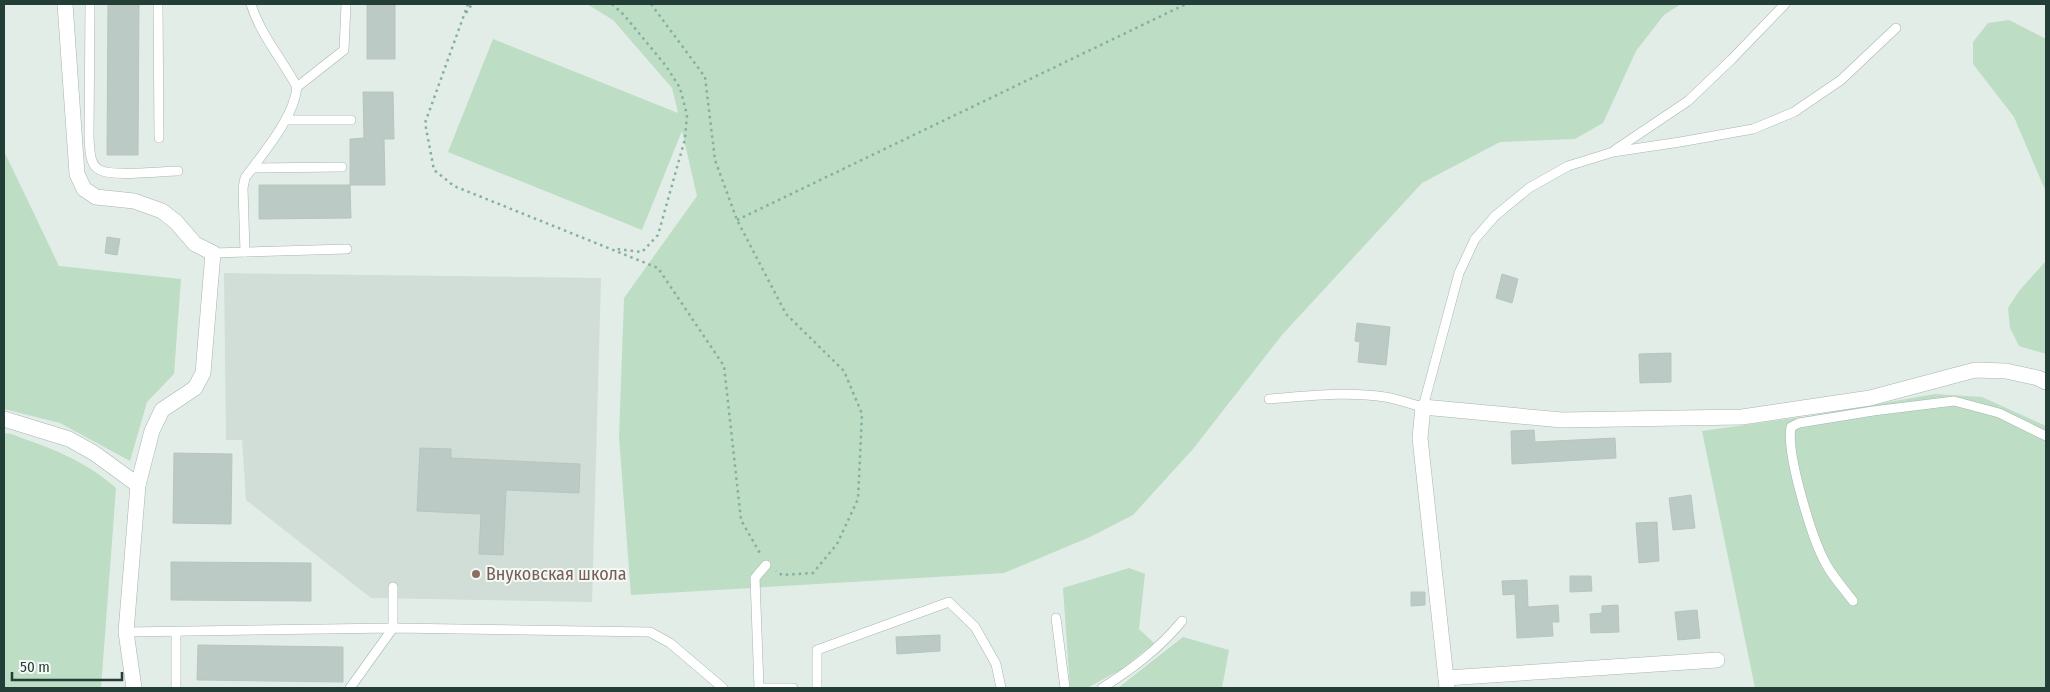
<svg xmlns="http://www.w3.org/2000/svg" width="2050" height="692" font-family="'Fira Sans Condensed',sans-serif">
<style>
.built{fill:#d1ddd7}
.green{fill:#bdddc4}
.building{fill:#bbcac4;stroke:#b6c6bf}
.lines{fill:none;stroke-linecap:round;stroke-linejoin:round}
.service-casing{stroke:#a6b5af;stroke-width:10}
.minor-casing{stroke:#a6b5af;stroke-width:16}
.path{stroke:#84b0a1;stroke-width:2.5;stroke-dasharray:2.5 4;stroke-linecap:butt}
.service{stroke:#fff;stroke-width:9}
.minor{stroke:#fff;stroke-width:15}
.education-dot{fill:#8d6e63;stroke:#f4f9f6;stroke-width:2}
.labels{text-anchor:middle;stroke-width:4;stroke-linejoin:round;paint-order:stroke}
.education-label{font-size:18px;fill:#785e54;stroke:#f4f9f6;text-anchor:start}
</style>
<rect width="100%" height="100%" fill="#e3ede8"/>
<polygon class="built" points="224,273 601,278 592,602 371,598 246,500 242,440 226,440"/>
<g class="green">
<polygon points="587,4 1681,4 1664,15 1636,51 1603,123 1575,139 1500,142 1422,183 1282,335 1193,449 1133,515 1090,537 1004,573 631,595 619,437 624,298 697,196 682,131 642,230 448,152 493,39 678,113 672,88 613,20"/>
<polygon points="2009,20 2046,39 2046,192 2014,117 1973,64 1973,42 1988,23"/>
<polygon points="4,151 59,266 181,279 174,374 147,402 130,461 60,423 4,409"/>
<polygon points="2046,261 2046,354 2019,346 2010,328 2008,308 2019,291"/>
<polygon points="1935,394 1982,397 2046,426 2046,688 1755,688 1702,431 1809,416"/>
<path d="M 4,433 L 11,434 C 52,449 83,459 116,488 L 101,688 L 4,688 Z"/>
<polygon points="1129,568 1145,574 1139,629 1154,643 1122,669 1087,688 1070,688 1063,588"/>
<polygon points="1183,637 1229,650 1222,688 1118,688"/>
</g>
<g class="building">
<polygon points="108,4 139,4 138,155 107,155"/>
<rect x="367" y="4" width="28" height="55"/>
<polygon points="363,92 393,92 394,139 384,139 385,185 350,185 350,139 364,138"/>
<polygon points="259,185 350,185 351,218 259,219"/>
<polygon points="107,237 120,239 117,255 105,253"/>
<polygon points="1502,274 1518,279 1512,303 1496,298"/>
<polygon points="1357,323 1390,327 1386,365 1358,362 1360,342 1355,341"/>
<polygon points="1671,353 1671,382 1640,383 1639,354"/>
<polygon points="1534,430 1535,442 1615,438 1616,458 1512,464 1511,431"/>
<polygon points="420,448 451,449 451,458 580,464 579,493 506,490 503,555 479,554 481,514 417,511"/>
<polygon points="174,453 232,454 231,524 173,523"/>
<polygon points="1691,495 1695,528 1673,530 1669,498"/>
<polygon points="1657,522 1659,561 1639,563 1636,523"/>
<polygon points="171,562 311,563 311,601 171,600"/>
<polygon points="1570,576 1591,576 1592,591 1570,592"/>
<polygon points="1527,580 1528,607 1558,605 1559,622 1552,622 1553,636 1517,638 1515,594 1503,595 1502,581"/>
<polygon points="1411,592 1425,592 1425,605 1411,606"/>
<polygon points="1618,605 1619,632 1591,633 1590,614 1602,613 1602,606"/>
<polygon points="1697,610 1700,638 1678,640 1675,612"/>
<polygon points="940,635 940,651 897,654 896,637"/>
<polygon points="198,645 343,647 343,682 197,680"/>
</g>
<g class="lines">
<defs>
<g id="service">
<path d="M 90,4 L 89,138 C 90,149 89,165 100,170 C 112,177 162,171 178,171"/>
<polyline points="158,4 159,138"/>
<polyline points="297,87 344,50 346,4"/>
<polyline points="286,120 351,120"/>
<polyline points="1615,150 1688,101 1732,59 1785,4"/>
<polyline points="253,168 342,167"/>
<path d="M 245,252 L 243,188 L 245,178 C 263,153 294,118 297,87 C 282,59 260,34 251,4"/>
<polyline points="213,253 347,249"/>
<path d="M 1269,399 C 1308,396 1346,391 1385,397 C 1398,399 1410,404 1423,407 L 1459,273 L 1475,239 L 1495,216 L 1529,188 L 1568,166 L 1613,152 L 1680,142 L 1753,129 L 1794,112 L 1841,80 L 1896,28"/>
<path d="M 1853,601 C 1844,589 1833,577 1826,564 C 1812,539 1786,454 1791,427 L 1799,423 L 1873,411 L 1954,401 L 1999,413 L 2046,436"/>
<polyline points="1056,618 1065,688"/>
<polyline points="126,632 393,628 650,632 670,643 723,688"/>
<polyline points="176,688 176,632"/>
<polyline points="350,688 393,628 393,587"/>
<polyline points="759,688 755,578 766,565"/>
<polyline points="759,688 793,688"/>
<polyline points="817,688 817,650 949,602 975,627 996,664 1001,688"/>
<path d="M 1102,688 C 1132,669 1159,649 1182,621"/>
</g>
<g id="minor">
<polyline points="65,4 77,174 84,189 96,197 134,201 162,211 176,222 195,244 213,253 203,373 195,388 162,410 152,431 138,485 126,632 134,688"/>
<polyline points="4,419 69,439 94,453 138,485"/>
<polyline points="1446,678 1717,660"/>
<polyline points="1447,688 1420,438 1423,407 1562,420 1742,417 1870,398 1975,370 2006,371 2038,378 2046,382"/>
</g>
</defs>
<use href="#service" class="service-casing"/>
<use href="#minor" class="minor-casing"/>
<g class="path">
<polyline points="468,4 425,123 434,170 454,186 658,268 724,366 741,520 761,555"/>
<polyline points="612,4 624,15 666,66 680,88 687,115 685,139 658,235 642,252 617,249"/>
<polyline points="651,4 705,77 715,160 737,220 786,314 844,371 862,414 858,499 837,544 813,573 782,575 776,571"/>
<polyline points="466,13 472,4"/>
<polyline points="737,220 1186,4"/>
</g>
<use href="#service" class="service"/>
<use href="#minor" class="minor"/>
</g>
<circle class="education-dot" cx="476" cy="574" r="5"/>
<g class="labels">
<g class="education-label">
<text x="486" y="580">Внуковская школа</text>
</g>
</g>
<rect width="2050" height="692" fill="none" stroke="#233e36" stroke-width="10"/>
<path d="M12 672v8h110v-8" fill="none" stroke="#233e36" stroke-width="2.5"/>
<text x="20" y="672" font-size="15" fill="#233e36" stroke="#f4f9f6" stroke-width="4" paint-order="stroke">50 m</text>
</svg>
